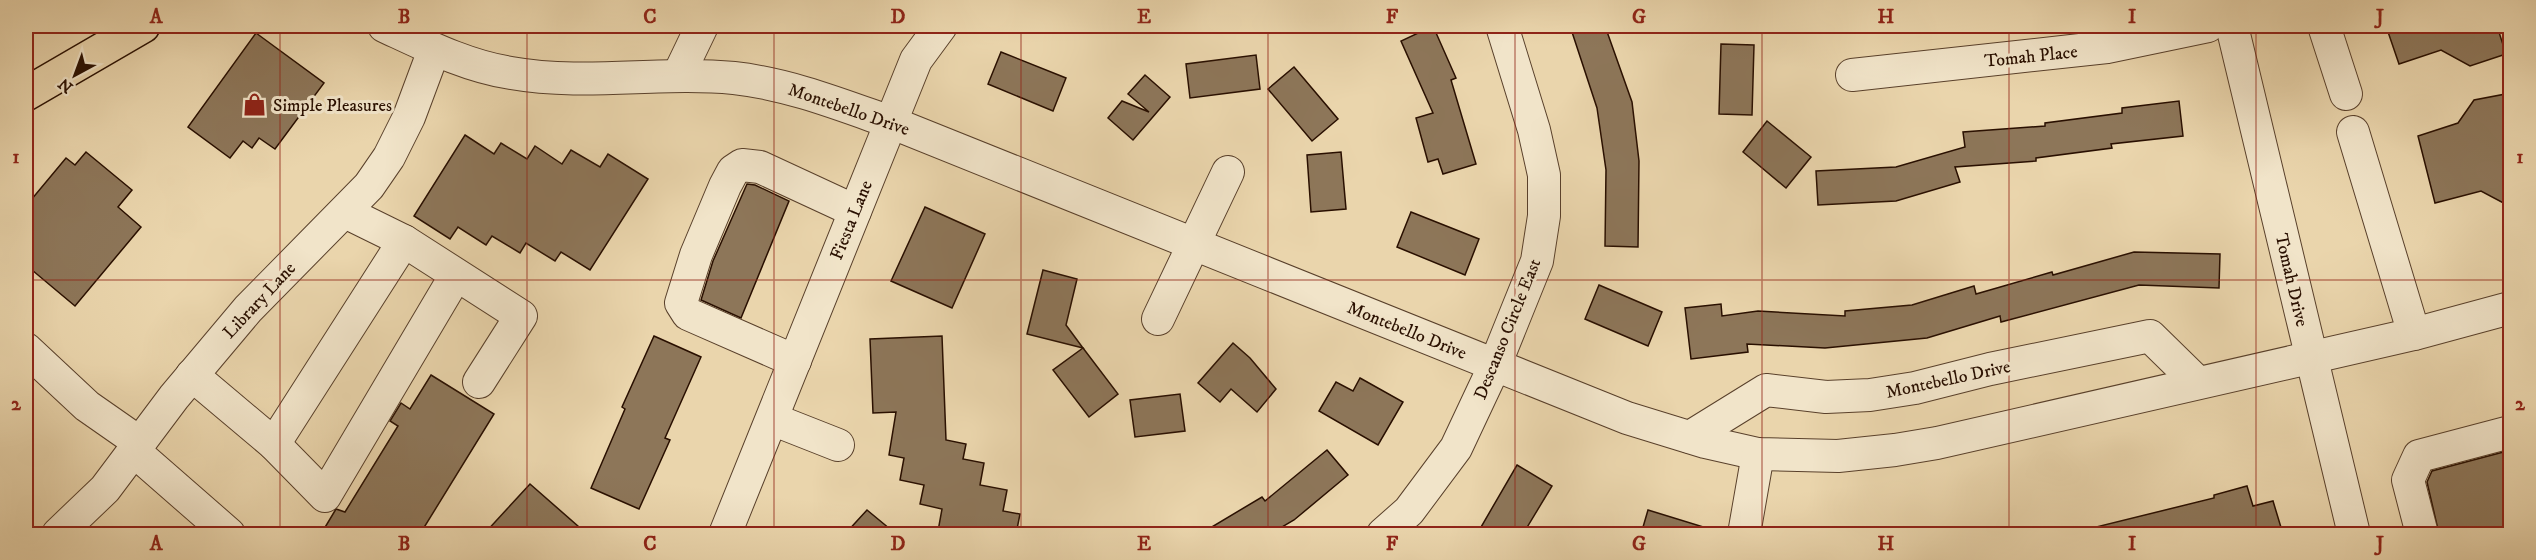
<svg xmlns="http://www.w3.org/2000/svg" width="2536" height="560" font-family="'IM FELL DW Pica',serif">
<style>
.building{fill:#8d7659;stroke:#290f00;stroke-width:1.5}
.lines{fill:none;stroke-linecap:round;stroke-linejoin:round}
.minor-casing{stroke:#59402b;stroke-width:34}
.major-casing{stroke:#290f00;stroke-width:36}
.minor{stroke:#f1e4c9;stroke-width:32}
.major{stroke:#ead5ac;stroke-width:33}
.grid{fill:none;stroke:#8f2418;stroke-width:1.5;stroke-opacity:0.55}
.labels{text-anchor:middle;stroke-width:6;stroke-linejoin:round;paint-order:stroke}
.street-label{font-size:18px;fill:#290f00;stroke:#f1e4c9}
.poi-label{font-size:18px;fill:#290f00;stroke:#f1e4c9;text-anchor:start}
.neatline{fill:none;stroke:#8f2418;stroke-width:2}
.grid-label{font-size:20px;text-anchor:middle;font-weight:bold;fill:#8f2418}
</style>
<rect width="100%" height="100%" fill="#ead5ac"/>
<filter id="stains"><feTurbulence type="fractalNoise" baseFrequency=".00333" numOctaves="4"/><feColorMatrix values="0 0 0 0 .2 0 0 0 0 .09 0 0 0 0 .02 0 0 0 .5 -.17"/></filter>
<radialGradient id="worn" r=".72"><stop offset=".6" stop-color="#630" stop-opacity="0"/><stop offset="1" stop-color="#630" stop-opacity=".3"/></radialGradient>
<g class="building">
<polygon points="1433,26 1456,78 1451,80 1476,164 1443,174 1438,159 1428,162 1416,118 1433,113 1401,41"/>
<polygon points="1570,26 1605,26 1632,102 1639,161 1638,247 1605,246 1606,170 1597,108"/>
<polygon points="2386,26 2497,26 2506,54 2470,66 2441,50 2399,64"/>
<polygon points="256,33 324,83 275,149 259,138 252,148 243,141 230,158 188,127"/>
<polygon points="1721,44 1754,45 1752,115 1719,114"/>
<polygon points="1001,52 1066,78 1053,111 988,84"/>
<polygon points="1256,55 1260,89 1190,98 1186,64"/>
<polygon points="1294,67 1338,119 1312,141 1268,89"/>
<polygon points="1145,75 1170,97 1133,140 1108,118 1122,101 1149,112 1128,94"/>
<polygon points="2511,93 2511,207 2481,191 2435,203 2418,136 2458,123 2474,100"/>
<polygon points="2179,101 2183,136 2111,144 2112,148 2036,158 2036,161 1955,167 1960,182 1896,201 1818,205 1816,171 1896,167 1965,147 1963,132 2045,126 2045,123 2122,113 2122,108"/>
<polygon points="1767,121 1811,157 1786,188 1743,152"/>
<polygon points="465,135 494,154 501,143 527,159 535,146 562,164 571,150 600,167 608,154 648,179 590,270 561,252 555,261 526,243 520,253 492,236 486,245 458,227 450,239 414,216"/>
<polygon points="86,152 132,190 118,207 141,227 75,306 26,265 26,206 66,158 75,165"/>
<polygon points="1341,152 1346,209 1311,212 1307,155"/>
<polygon points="747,184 755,185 789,201 741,318 701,300 713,261"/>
<polygon points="925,207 985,234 952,308 891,281"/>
<polygon points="1411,212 1479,239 1465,275 1397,247"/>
<polygon points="2134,252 2220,254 2219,288 2139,285 2001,322 2000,316 1927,338 1825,348 1747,344 1748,352 1691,359 1685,308 1721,304 1722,316 1758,311 1845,316 1845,311 1912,305 1974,286 1976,294 2052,272 2053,275"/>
<polygon points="1043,270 1077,279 1066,325 1083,348 1027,334"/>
<polygon points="1599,285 1662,312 1648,346 1585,319"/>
<polygon points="654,336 701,357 665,438 670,440 639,509 591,488 625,409 622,407"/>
<polygon points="942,336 946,440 966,444 963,459 984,463 980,485 1007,490 1003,511 1020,514 1016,534 959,534 938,531 942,509 920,504 924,485 900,480 904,458 889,455 896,412 873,413 870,339"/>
<polygon points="1233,343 1250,358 1276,389 1257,412 1231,389 1220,402 1198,383"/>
<polygon points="1083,348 1118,394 1089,417 1053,370"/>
<polygon points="431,375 494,414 420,534 321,534 336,509 345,512 398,426 390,421 401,403 410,409"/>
<polygon points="1360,378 1403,402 1378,445 1319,411 1336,382 1353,391"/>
<polygon points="1180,394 1185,431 1135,437 1130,400"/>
<polygon points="1327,450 1348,475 1294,520 1270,534 1200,534 1262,497 1265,501"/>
<polygon points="2511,450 2511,534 2439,534 2427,482 2432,471"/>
<polygon points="1517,465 1552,486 1523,534 1477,534"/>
<polygon points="530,484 587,534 484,534"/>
<polygon points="2247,486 2253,506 2273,501 2283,534 2096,534 2096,527 2214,498 2214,495"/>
<polygon points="867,510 896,534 845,534"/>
<polygon points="1648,510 1710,529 1710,534 1641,534"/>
</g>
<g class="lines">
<defs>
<g id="minor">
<path d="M 384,26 C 425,45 466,66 511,73 C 585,86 660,71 734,78 C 788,84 839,104 890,122 L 1627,418 L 1705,442 L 1758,454 L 1838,456 L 1895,450 L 1937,443 L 2414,334 L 2510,308"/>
<polyline points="2232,26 2354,534"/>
<polyline points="2324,26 2346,94"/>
<polyline points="1852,75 2107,47 2208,26"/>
<polyline points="678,76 702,26"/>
<polyline points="2353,132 2414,334"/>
<polyline points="404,241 521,316 479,382"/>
<polyline points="1158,319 1228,172"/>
<polyline points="26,349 87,406 140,443"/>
<polyline points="795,361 688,314 681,303 696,255 725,186 733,171 742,165 760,167 855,211"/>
<polyline points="192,375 274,444 404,241 345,212"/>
<polyline points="772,419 838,445"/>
<polyline points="1690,437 1766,390 1826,397 1870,395 1915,388 1990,369 2150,336 2197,382"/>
<polyline points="274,444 325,496 456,275"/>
<polyline points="134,451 229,534"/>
<polyline points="58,534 105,489 174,397 248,309 369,186 389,157 409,117 434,50"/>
<polyline points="725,534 916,60 941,26"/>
<polyline points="1383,534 1409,511 1456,448 1495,365 1537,261 1544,216 1544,175 1534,130 1502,26"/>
<polyline points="1744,534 1758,454"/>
<polyline points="2422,534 2408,480 2419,456 2510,432"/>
</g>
<polyline id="major" points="26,94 143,26"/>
</defs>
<use href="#minor" class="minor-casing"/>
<use href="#major" class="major-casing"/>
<use href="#minor" class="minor"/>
<use href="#major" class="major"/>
</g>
<path class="grid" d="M 280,26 L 280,534M 527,26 L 527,534M 774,26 L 774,534M 1021,26 L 1021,534M 1268,26 L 1268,534M 1515,26 L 1515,534M 1762,26 L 1762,534M 2009,26 L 2009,534M 2256,26 L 2256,534M 26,280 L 2510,280"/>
<defs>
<symbol id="shop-bare" viewBox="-9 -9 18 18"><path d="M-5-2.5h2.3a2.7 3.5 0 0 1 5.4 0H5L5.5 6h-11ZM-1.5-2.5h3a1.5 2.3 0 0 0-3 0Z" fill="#8f2418" stroke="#f1e4c9" stroke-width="2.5" paint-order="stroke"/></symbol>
</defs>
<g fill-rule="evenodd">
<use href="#shop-bare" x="238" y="88" width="33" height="33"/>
</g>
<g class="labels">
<g class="street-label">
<text transform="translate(2031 56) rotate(-6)" y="6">Tomah Place</text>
<text transform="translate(849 109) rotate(19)" y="6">Montebello Drive</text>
<text transform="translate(851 220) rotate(-68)" y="6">Fiesta Lane</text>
<text transform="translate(2292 280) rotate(77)" y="6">Tomah Drive</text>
<text transform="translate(259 300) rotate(-47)" y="6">Library Lane</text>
<text transform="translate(1507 329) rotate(-68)" y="6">Descanso Circle East</text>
<text transform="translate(1407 330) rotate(22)" y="6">Montebello Drive</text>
<text transform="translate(1948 379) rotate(-12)" y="6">Montebello Drive</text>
</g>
<g class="poi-label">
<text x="273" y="111">Simple Pleasures</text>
</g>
</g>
<rect width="2536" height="560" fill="none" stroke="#ead5ac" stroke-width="66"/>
<g transform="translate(75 75) rotate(221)" stroke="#f1e4c9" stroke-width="4.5" paint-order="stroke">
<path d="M0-4.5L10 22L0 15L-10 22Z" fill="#290f00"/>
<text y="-9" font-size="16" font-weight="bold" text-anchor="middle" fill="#290f00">N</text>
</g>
<rect x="33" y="33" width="2470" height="494" class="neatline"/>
<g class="grid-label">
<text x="156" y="23">A</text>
<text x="404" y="23">B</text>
<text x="650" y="23">C</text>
<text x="898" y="23">D</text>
<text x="1144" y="23">E</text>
<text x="1392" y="23">F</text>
<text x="1639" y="23">G</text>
<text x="1886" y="23">H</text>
<text x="2132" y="23">I</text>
<text x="2380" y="23">J</text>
<text x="16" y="163">1</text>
<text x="2520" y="163">1</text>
<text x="16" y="410">2</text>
<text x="2520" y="410">2</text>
<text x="156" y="550">A</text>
<text x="404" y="550">B</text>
<text x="650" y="550">C</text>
<text x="898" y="550">D</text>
<text x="1144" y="550">E</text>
<text x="1392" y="550">F</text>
<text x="1639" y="550">G</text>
<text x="1886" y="550">H</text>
<text x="2132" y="550">I</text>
<text x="2380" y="550">J</text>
</g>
<rect width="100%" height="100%" filter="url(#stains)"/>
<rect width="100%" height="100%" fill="url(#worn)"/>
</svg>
